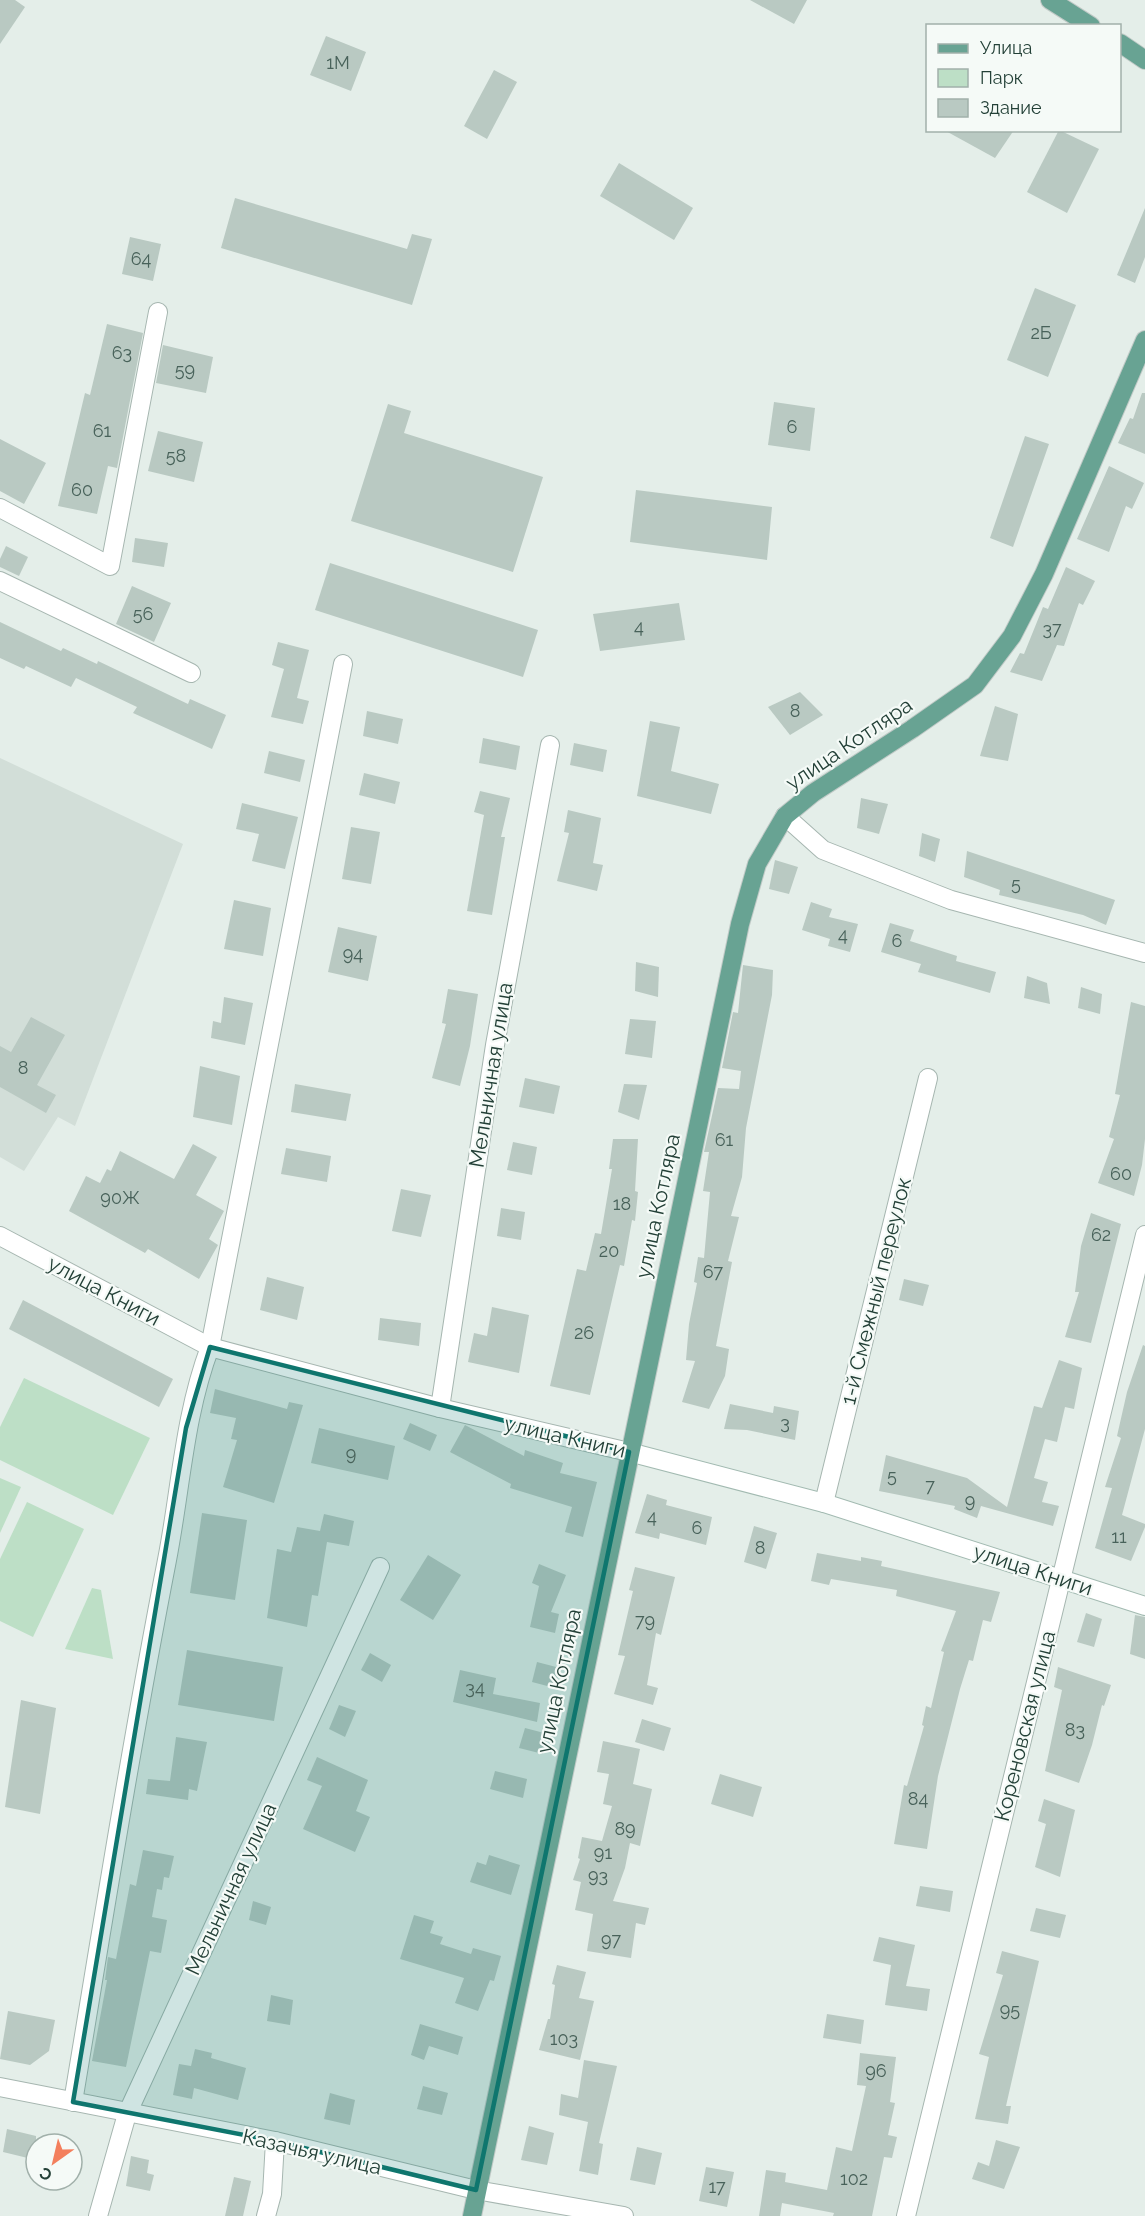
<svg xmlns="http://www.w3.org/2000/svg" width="1145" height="2216" font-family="Raleway,sans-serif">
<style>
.built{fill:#d2ded8}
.green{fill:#bddfc6}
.building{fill:#b9c9c2}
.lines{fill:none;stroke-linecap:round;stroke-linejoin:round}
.street-casing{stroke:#a6b6b0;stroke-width:20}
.secondary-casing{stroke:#a2bab1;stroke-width:20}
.primary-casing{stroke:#c1cac7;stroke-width:20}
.street{stroke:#fff;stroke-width:18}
.secondary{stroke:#fff;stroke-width:18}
.primary{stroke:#68a393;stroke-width:18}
.marked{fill:#0f766e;fill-opacity:0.2;stroke:#0f766e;stroke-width:4.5;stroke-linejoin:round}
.labels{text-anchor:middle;stroke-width:4.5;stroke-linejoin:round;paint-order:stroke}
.number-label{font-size:18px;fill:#48625a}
.street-label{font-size:21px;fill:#234037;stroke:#f5faf7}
</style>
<rect width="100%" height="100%" fill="#e4eee9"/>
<polygon class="built" points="0,758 183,844 75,1126 58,1117 24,1171 0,1157"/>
<g class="green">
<polygon points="24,1378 150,1438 113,1515 0,1460 0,1427"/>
<polygon points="0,1478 21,1487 0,1533"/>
<polygon points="27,1502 84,1529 33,1637 0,1621 0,1559"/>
<polygon points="92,1588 101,1590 113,1659 65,1649"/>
</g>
<g class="building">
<polygon points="0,0 15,0 25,7 0,44"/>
<polygon points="750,0 807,0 794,24"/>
<polygon points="326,36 366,52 351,91 310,75"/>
<polygon points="494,70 517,82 487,139 464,126"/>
<polygon points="944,130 1014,130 995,158"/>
<polygon points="1059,130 1099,149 1067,213 1027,192"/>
<polygon points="619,163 693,208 674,240 600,196"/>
<polygon points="235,198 407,249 412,234 432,239 412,305 221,248"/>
<polygon points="1145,208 1145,257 1135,283 1117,275"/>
<polygon points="130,237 161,244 153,281 122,274"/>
<polygon points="1035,288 1076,305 1048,377 1007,360"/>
<polygon points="107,324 143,333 117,468 108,466 97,514 58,506 85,393 90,395"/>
<polygon points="163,345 213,357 206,393 156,383"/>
<polygon points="1142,393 1145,393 1145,454 1118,443 1130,418 1133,419"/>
<polygon points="774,402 815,408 810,451 768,445"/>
<polygon points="388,404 411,411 404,433 543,477 513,572 351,521"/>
<polygon points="158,431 203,442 194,482 148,471"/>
<polygon points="1025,436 1049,444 1013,547 990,538"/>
<polygon points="0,439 46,463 24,504 0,491"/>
<polygon points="1109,466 1144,483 1132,509 1126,506 1109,552 1077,539"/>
<polygon points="636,490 772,507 767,560 630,542"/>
<polygon points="135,538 168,543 164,567 132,562"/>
<polygon points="6,546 28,557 19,576 0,567 0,559"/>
<polygon points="330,563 538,630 523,677 315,610"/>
<polygon points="1066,567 1095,581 1083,605 1079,603 1064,646 1057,645 1042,681 1010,672 1020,653 1024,654 1043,607 1048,609"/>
<polygon points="132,586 171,603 154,642 116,624"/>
<polygon points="679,603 685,640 600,651 593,614"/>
<polygon points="0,622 61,651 63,648 97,664 98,661 188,704 190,699 226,715 212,749 133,713 137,707 76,678 71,687 26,666 24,669 0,658"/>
<polygon points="278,642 309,650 297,698 309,701 303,724 271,717 284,669 272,665"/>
<polygon points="800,692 823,715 790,735 768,707"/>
<polygon points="995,706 1018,714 1008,761 980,756"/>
<polygon points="367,711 403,719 398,744 363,736"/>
<polygon points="650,721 680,727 671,771 719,784 711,814 637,796"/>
<polygon points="483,738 520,746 516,770 479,763"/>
<polygon points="574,743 607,750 603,772 570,765"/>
<polygon points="269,751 305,760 300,782 264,773"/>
<polygon points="364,773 400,782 395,804 359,795"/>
<polygon points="480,791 510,798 501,837 505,837 492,915 467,911 484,815 474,812"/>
<polygon points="861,798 888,804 879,834 857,828"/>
<polygon points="242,803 298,817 285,869 252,861 259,834 236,829"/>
<polygon points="568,810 601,818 593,863 603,865 597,891 557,881 569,833 564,832"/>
<polygon points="351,827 380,832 371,884 342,879"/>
<polygon points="922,833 940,839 935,862 919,856"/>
<polygon points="967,851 1115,900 1106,925 1083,915 999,895 1000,890 964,877"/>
<polygon points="775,860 798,867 789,894 769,889"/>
<polygon points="234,900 271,908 263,956 224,949"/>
<polygon points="811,902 832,909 829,917 858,924 850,952 828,946 830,939 802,930"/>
<polygon points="890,923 914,930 910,941 957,956 956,961 996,972 990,993 918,972 921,964 881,952"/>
<polygon points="338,927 377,936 368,981 328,972"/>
<polygon points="636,962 659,967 658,997 635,991"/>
<polygon points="743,965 773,970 772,995 746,1128 742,1177 731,1216 739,1217 728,1261 732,1262 716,1346 729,1349 725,1376 709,1409 682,1402 695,1361 686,1360 689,1324 697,1283 694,1282 698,1257 704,1258 710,1192 703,1191 709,1152 704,1152 718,1088 739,1089 741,1071 722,1068 733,1012 738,1013"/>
<polygon points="1027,976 1047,983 1050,1004 1024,998"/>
<polygon points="1081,987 1102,994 1100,1014 1078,1008"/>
<polygon points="448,989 478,994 470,1046 460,1086 432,1078 446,1024 442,1023"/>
<polygon points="224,997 253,1003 245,1045 211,1038 213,1021 221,1023"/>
<polygon points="1131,1002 1145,1006 1145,1139 1142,1165 1134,1196 1098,1183 1114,1139 1109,1137 1120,1095 1115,1094"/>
<polygon points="31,1017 65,1035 37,1085 56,1095 46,1113 0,1087 0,1046 11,1052"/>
<polygon points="630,1019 656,1021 652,1058 625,1054"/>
<polygon points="200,1066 240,1076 232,1125 193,1117"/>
<polygon points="525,1078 560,1086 554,1114 519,1107"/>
<polygon points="295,1084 351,1094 346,1121 291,1112"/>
<polygon points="624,1084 647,1085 639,1120 618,1112"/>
<polygon points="613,1139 638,1139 635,1191 638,1192 635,1221 632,1220 624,1266 620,1265 590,1395 550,1386 577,1269 586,1271 595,1233 601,1234 612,1169 609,1169"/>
<polygon points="513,1142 537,1147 532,1175 507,1170"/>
<polygon points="193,1144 217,1157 196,1195 224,1211 209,1239 218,1245 199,1279 148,1249 145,1253 69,1211 86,1176 100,1183 107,1169 111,1171 120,1151 174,1179"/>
<polygon points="286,1148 331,1156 327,1182 281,1174"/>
<polygon points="401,1189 431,1195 421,1237 392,1231"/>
<polygon points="501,1208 525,1212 521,1240 497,1236"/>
<polygon points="1091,1213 1121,1224 1091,1343 1065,1337 1079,1292 1075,1292 1081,1246"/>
<polygon points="267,1277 304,1287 297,1320 260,1310"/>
<polygon points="904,1279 929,1285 923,1306 899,1300"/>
<polygon points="23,1300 173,1379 159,1407 9,1329"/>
<polygon points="492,1307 529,1315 519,1373 468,1362 474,1333 487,1336"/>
<polygon points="380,1318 421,1323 419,1346 378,1340"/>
<polygon points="1143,1345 1145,1346 1145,1429 1122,1515 1145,1524 1145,1527 1131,1561 1095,1548 1112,1488 1105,1487 1121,1438 1117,1436 1127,1392"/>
<polygon points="1059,1360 1082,1368 1074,1409 1065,1407 1057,1442 1045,1439 1034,1478 1048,1482 1042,1502 1059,1506 1053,1526 981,1506 977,1518 954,1509 955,1506 879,1491 886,1455 967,1478 1007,1507 1034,1406 1042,1408"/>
<polygon points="215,1389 287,1409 289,1402 303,1405 274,1503 223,1487 237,1440 231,1439 236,1418 210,1413"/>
<polygon points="730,1404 773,1413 774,1406 799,1411 795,1440 747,1430 724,1429"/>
<polygon points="410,1423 437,1435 430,1451 403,1439"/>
<polygon points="465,1425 524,1456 525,1450 563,1463 560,1473 597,1482 583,1537 565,1532 572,1507 510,1488 511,1484 450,1452"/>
<polygon points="319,1428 395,1446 388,1480 311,1463"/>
<polygon points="647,1494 667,1500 666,1505 712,1517 706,1545 660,1533 659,1539 635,1533"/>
<polygon points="202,1513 247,1520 235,1600 190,1593"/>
<polygon points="324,1514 354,1521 349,1546 327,1542 318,1596 312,1595 307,1627 267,1618 277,1549 291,1552 297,1527 320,1531"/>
<polygon points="754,1526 777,1533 766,1569 744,1562"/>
<polygon points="817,1553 861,1561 861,1557 882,1561 881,1566 1000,1592 991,1622 983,1620 973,1661 969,1660 960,1689 938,1776 927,1849 894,1844 904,1785 907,1786 924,1726 922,1725 926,1706 931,1708 944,1652 941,1651 956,1611 896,1596 897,1590 831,1579 829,1585 811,1581"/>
<polygon points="428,1555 461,1575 433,1620 400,1600"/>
<polygon points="539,1564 566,1575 551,1612 559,1614 555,1633 530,1627 539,1586 532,1583"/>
<polygon points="635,1567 675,1577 661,1635 656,1633 647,1685 658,1688 653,1705 614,1694 625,1656 618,1655 633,1591 629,1590"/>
<polygon points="1086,1613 1102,1619 1094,1647 1077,1642"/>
<polygon points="1135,1615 1145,1617 1145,1659 1130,1654"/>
<polygon points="187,1650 283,1667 274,1721 178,1705"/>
<polygon points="370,1653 391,1665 382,1682 361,1670"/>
<polygon points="537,1662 560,1668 555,1688 532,1682"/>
<polygon points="1058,1667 1111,1685 1104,1706 1102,1705 1092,1745 1079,1783 1045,1771 1062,1690 1054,1687"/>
<polygon points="460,1670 496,1678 493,1694 540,1703 537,1722 453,1702"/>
<polygon points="21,1700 56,1708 40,1814 5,1807"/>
<polygon points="339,1705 356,1711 345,1737 329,1729"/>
<polygon points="642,1719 671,1728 664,1751 635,1742"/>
<polygon points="525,1728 548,1734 543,1754 519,1748"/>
<polygon points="176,1737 207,1742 197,1791 189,1789 188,1800 146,1794 148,1779 170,1781"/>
<polygon points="603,1741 640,1749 633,1784 652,1789 640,1846 630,1843 625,1868 613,1901 649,1908 645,1925 636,1923 631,1958 587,1951 593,1914 575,1910 581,1882 573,1880 580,1859 578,1858 582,1837 602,1841 612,1806 603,1804 609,1774 597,1772"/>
<polygon points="317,1757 368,1780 356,1811 370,1817 355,1852 303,1829 322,1786 307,1780"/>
<polygon points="495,1771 527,1779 523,1798 490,1789"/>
<polygon points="720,1774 762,1787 753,1817 711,1804"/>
<polygon points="1044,1799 1075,1810 1060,1877 1035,1867 1046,1824 1038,1821"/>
<polygon points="143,1850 174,1856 169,1878 164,1877 162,1890 157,1889 152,1917 167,1920 161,1953 150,1951 126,2067 92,2061 107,1980 105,1980 108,1957 116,1959 130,1884 136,1886"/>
<polygon points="489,1855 520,1865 511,1895 470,1882 477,1862 486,1865"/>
<polygon points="920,1886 953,1891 950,1912 916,1906"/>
<polygon points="253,1901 271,1907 266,1925 249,1920"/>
<polygon points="1036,1908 1066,1915 1060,1938 1030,1931"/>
<polygon points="414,1915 434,1921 430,1933 443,1937 440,1944 471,1954 473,1948 501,1956 494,1981 490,1980 478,2011 455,2003 464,1978 400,1959"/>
<polygon points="879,1937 915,1945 906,1986 930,1989 927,2011 885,2005 891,1965 873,1961"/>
<polygon points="1002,1951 1039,1961 1006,2106 1011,2106 1008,2124 975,2119 989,2057 979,2054 1003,1975 996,1973"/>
<polygon points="557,1965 586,1972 579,1998 594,2001 580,2060 539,2050 548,2019 550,2019 555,1985 552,1984"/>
<polygon points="271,1995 293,2000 290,2025 267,2021"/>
<polygon points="8,2011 55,2020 49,2051 30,2065 0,2059"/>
<polygon points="827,2014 864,2020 861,2044 823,2038"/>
<polygon points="420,2024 463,2037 458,2055 429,2046 424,2060 411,2055"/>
<polygon points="195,2049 212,2053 211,2058 246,2068 238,2100 194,2088 192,2099 173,2095 179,2064 191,2066"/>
<polygon points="860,2053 896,2057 890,2102 895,2103 888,2135 897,2137 892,2158 884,2157 872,2216 833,2216 834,2213 782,2203 780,2216 759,2216 766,2170 786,2173 785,2182 827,2190 836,2147 852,2151 866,2086 857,2085"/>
<polygon points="584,2060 617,2066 599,2143 603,2144 598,2175 579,2171 588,2122 559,2115 561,2094 578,2098"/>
<polygon points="423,2086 448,2093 442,2115 417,2109"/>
<polygon points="330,2093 355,2100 350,2125 324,2119"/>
<polygon points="529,2126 554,2133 547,2165 521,2160"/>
<polygon points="7,2129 36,2136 36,2160 3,2152"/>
<polygon points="996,2140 1020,2147 1004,2189 972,2179 978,2162 989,2166"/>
<polygon points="637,2147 662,2153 655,2185 630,2180"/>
<polygon points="131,2156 149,2160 147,2173 154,2175 150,2191 126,2186"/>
<polygon points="706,2167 734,2172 727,2207 699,2201"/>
<polygon points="234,2177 251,2181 243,2216 225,2216"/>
</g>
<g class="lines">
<defs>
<g id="street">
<polyline points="0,508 110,566 158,312"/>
<polyline points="0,581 191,673"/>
<polyline points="785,816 823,850 951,900 1145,953"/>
<polyline points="0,1236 210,1347 440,1408 629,1452"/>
<polyline points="440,1408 495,1045 550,745"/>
<polyline points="824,1503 928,1078"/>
<polyline points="0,2087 275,2141 476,2190 624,2216"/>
<path d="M 73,2102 C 103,1921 132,1740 167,1560 C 181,1488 184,1416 210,1347 L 343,664"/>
<polyline points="98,2216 127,2114 380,1567"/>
<polyline points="266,2216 272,2194 275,2141"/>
<polyline points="906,2216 1145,1235"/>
</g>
<polyline id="secondary" points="629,1452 824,1503 1145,1606"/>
<g id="primary">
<polyline points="1050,0 1091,26"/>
<polyline points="1120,43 1145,60"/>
<polyline points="472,2216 740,924 757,864 785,816 813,793 912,729 975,685 1012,636 1044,574 1145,340"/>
</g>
</defs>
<use href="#street" class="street-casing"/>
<use href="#secondary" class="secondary-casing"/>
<use href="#primary" class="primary-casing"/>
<use href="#street" class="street"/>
<use href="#secondary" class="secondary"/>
<use href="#primary" class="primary"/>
</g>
<path class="marked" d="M 210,1347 L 629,1452 L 476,2190 L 275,2141 L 73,2102 L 186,1428 Z"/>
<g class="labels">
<g class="number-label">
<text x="338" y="69">1М</text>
<text x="141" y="265">64</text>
<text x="1041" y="339">2Б</text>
<text x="122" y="359">63</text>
<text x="185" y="376">59</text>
<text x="792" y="433">6</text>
<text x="102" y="437">61</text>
<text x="176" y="462">58</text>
<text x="82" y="496">60</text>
<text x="143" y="620">56</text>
<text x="639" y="633">4</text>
<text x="1052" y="635">37</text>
<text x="795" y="717">8</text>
<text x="1016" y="890">5</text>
<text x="843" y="941">4</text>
<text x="897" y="947">6</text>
<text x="353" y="960">94</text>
<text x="23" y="1074">8</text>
<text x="724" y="1146">61</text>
<text x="1121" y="1180">60</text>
<text x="120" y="1204">90Ж</text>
<text x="622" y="1210">18</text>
<text x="1101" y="1241">62</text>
<text x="609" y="1257">20</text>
<text x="713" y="1278">67</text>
<text x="584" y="1339">26</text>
<text x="785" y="1429">3</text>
<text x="351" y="1460">9</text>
<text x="892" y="1482">5</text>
<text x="930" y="1492">7</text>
<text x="970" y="1507">9</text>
<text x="652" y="1523">4</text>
<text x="697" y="1534">6</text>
<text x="1119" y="1543">11</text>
<text x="760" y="1554">8</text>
<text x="645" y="1627">79</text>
<text x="475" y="1694">34</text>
<text x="1075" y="1736">83</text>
<text x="918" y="1805">84</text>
<text x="625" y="1835">89</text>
<text x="603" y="1859">91</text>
<text x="598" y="1882">93</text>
<text x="611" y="1946">97</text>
<text x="1010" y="2016">95</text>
<text x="564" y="2045">103</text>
<text x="876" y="2077">96</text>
<text x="854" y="2185">102</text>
<text x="717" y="2193">17</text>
</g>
<g class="street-label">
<text transform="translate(849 744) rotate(-34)" y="7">улица Котляра</text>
<text transform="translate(491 1075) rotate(-81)" y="7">Мельничная улица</text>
<text transform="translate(658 1206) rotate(-78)" y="7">улица Котляра</text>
<text transform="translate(104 1291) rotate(28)" y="7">улица Книги</text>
<text transform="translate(876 1291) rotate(-76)" y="7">1-й Смежный переулок</text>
<text transform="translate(565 1437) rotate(13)" y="7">улица Книги</text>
<text transform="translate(1033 1570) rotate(18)" y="7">улица Книги</text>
<text transform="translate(559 1681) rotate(-78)" y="7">улица Котляра</text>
<text transform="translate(1025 1726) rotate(-76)" y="7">Кореновская улица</text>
<text transform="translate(231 1889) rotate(-65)" y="7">Мельничная улица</text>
<text transform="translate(312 2152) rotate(13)" y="7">Казачья улица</text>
</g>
</g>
<rect x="926" y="24" width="195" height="108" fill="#f5faf7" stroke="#a1b0aa" stroke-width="1.5"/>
<rect x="938" y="44" width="30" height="9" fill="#68a393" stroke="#a1b0aa" stroke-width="1.5"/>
<text x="980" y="54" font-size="18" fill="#234037">Улица</text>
<rect x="938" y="69" width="30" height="18" fill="#bddfc6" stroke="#a1b0aa" stroke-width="1.5"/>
<text x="980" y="84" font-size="18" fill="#234037">Парк</text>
<rect x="938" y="99" width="30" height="18" fill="#b9c9c2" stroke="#a1b0aa" stroke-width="1.5"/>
<text x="980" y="114" font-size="18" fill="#234037">Здание</text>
<g transform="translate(54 2162) rotate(214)"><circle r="28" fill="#f5faf7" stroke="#a1b0aa" stroke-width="1.5"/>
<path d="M0-4.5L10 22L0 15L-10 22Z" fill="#f37f5d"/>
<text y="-9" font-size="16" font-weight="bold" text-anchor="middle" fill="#234037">С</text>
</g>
</svg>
